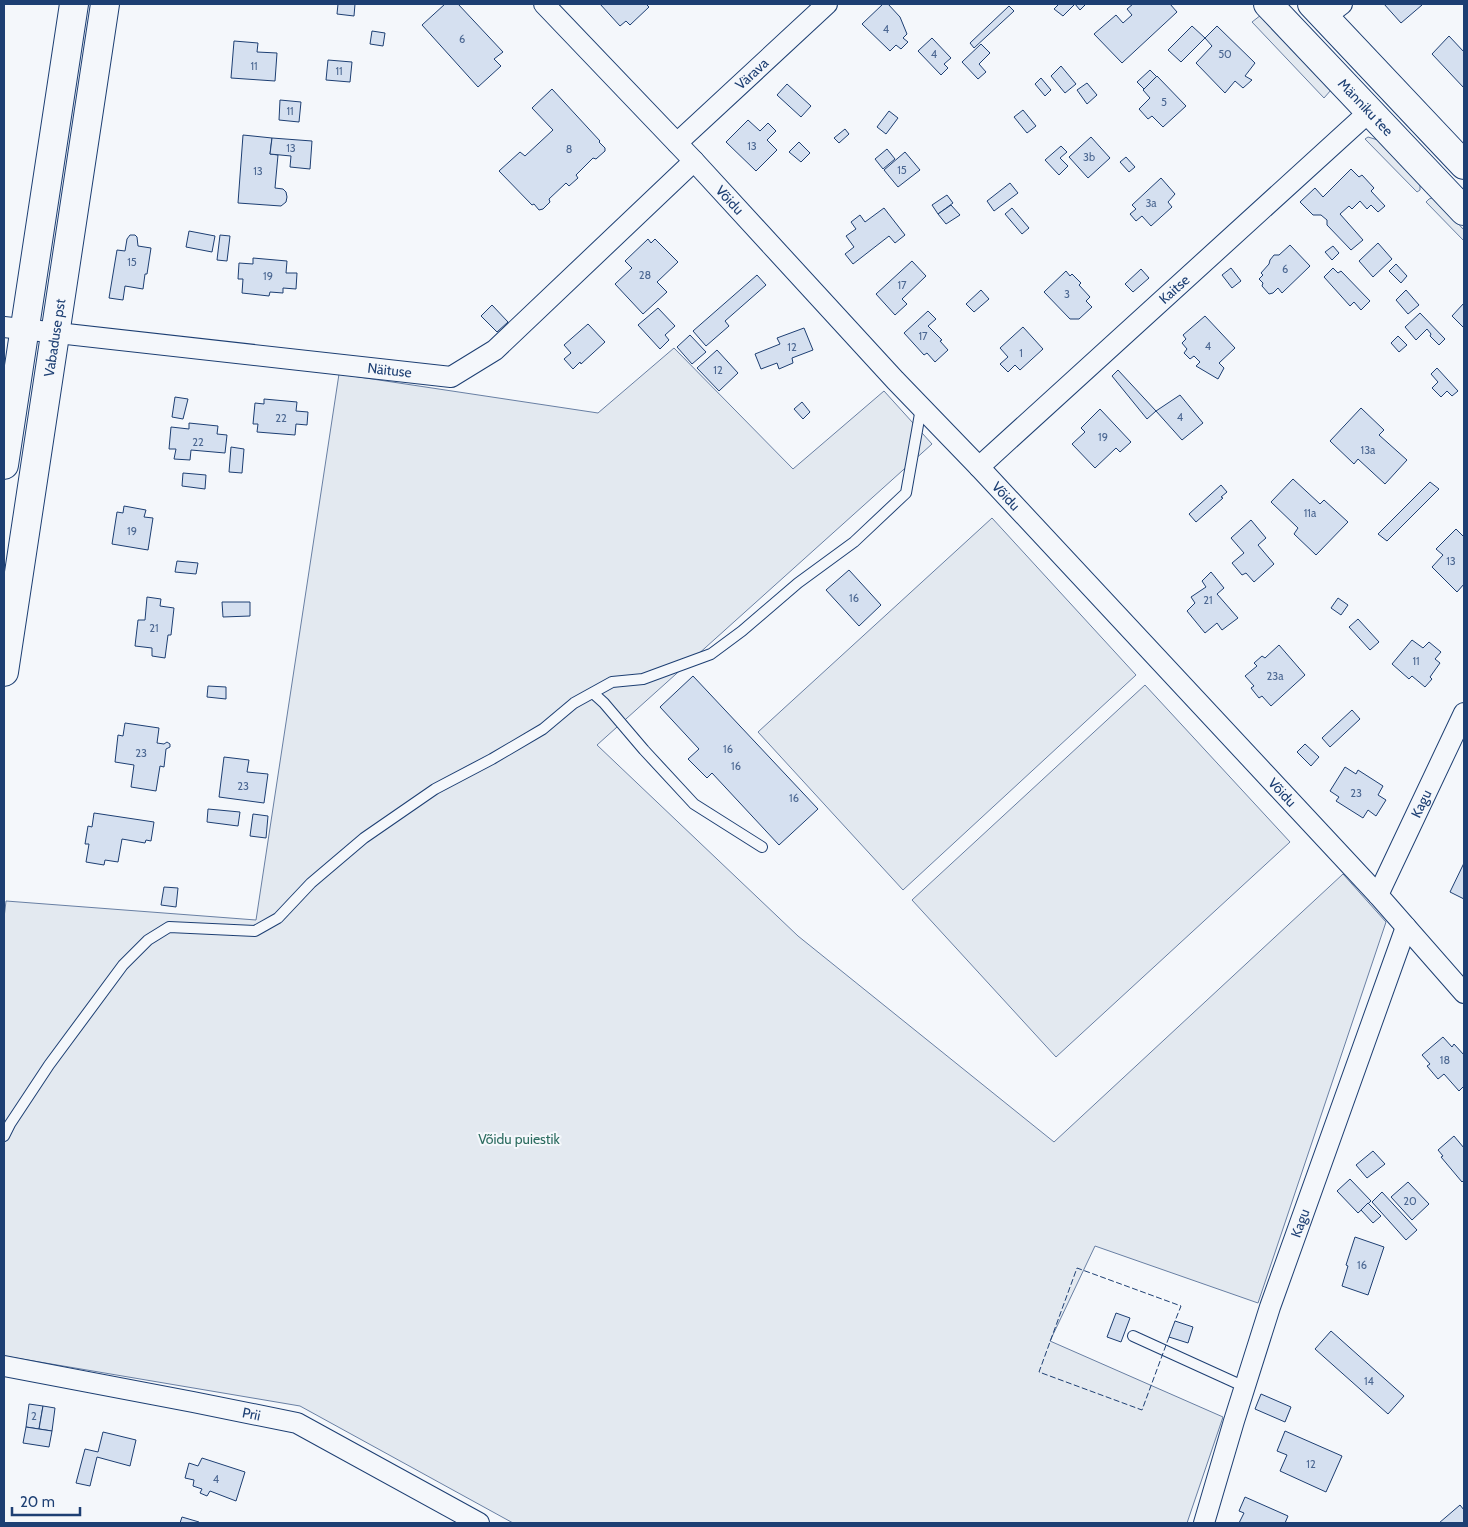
<svg xmlns="http://www.w3.org/2000/svg" width="1468" height="1527" font-family="Cabin,sans-serif">
<style>
.green{fill:#e3e9f0;stroke:#687fa3}
.building{fill:#d5e0f0;stroke:#1d3f73}
.lines{fill:none;stroke-linecap:round;stroke-linejoin:round}
.lane-casing{stroke:#1d3f73;stroke-width:12}
.street-casing{stroke:#1d3f73;stroke-width:22}
.secondary-casing{stroke:#1d3f73;stroke-width:30}
.highway-casing{stroke:#1d3f73;stroke-width:30}
.lane{stroke:#f4f7fb;stroke-width:10}
.street{stroke:#f4f7fb;stroke-width:20}
.secondary{stroke:#f4f7fb;stroke-width:28}
.highway{stroke:#f4f7fb;stroke-width:28}
.fence{stroke:#1d3f73;stroke-width:1;stroke-dasharray:6 2.5;stroke-linecap:butt}
.labels{text-anchor:middle;stroke-width:4;stroke-linejoin:round;paint-order:stroke}
.number-label{font-size:11px;fill:#4b6792}
.street-label{font-size:14px;fill:#1d3f73;stroke:#f4f7fb}
.park-label{font-size:14px;fill:#2c6c60;stroke:#f4f7fb}
</style>
<rect width="100%" height="100%" fill="#f4f7fb"/>
<g class="green">
<polygon points="1261,15 1331,90 1324,98 1252,22"/>
<polygon points="1368,137 1378,140 1383,145 1420,184 1420,190 1417,192 1365,139"/>
<polygon points="1432,198 1436,200 1464,230 1464,241 1426,202 1429,199"/>
<polygon points="674,348 793,469 884,391 932,444 597,745 798,936 1054,1142 1343,874 1386,922 1258,1303 1095,1246 1050,1341 1223,1417 1187,1523 513,1523 300,1406 4,1356 4,918 6,901 256,920 339,374 598,413"/>
<polygon points="992,518 1136,675 903,890 758,732"/>
<polygon points="1145,685 1290,842 1056,1057 912,900"/>
</g>
<g class="building">
<polygon points="338,4 355,4 354,16 337,14"/>
<polygon points="445,4 458,4 503,52 494,59 501,66 478,87 422,25"/>
<polygon points="600,4 646,4 649,7 630,25 626,21 620,26"/>
<polygon points="883,4 888,4 900,17 907,34 903,38 908,42 901,49 896,45 890,51 862,24"/>
<polygon points="1059,4 1086,4 1080,10 1075,4 1063,16 1054,9"/>
<polygon points="1133,4 1170,4 1177,12 1122,63 1094,34 1116,15 1123,23 1132,15 1127,9"/>
<polygon points="1384,4 1421,4 1422,5 1401,23"/>
<polygon points="1009,6 1014,11 974,48 970,43"/>
<polygon points="1192,26 1205,38 1181,62 1168,50"/>
<polygon points="1217,26 1255,63 1245,76 1252,80 1243,88 1235,81 1225,93 1196,63 1212,46 1205,38"/>
<polygon points="372,31 385,33 383,46 370,44"/>
<polygon points="1449,36 1464,52 1464,88 1432,54"/>
<polygon points="932,38 951,58 944,64 948,68 941,75 918,51"/>
<polygon points="234,41 258,43 257,52 277,53 275,81 231,78"/>
<polygon points="981,44 990,53 979,64 986,72 978,79 962,62"/>
<polygon points="328,60 352,62 350,82 326,80"/>
<polygon points="1061,66 1076,84 1065,93 1051,76"/>
<polygon points="1150,70 1157,77 1144,89 1137,82"/>
<polygon points="1157,76 1186,106 1163,127 1152,116 1148,119 1139,109 1150,98 1143,90"/>
<polygon points="1041,78 1051,90 1045,96 1035,84"/>
<polygon points="1087,83 1097,95 1087,104 1077,90"/>
<polygon points="787,84 811,106 801,117 777,95"/>
<polygon points="552,89 600,141 599,142 605,148 605,151 596,159 593,158 576,175 578,178 569,186 566,183 549,199 550,202 543,209 539,210 534,204 532,205 499,171 520,152 525,156 553,130 532,108"/>
<polygon points="280,100 301,102 299,122 279,120"/>
<polygon points="1023,110 1036,126 1027,133 1014,117"/>
<polygon points="889,111 898,118 886,134 877,127"/>
<polygon points="748,120 760,131 768,123 776,131 767,140 777,150 756,171 726,142"/>
<polygon points="845,129 849,134 839,143 834,138"/>
<polygon points="243,135 272,138 270,154 278,155 275,188 283,189 286,192 287,197 286,202 281,206 238,203"/>
<polygon points="1091,137 1110,158 1088,178 1069,157"/>
<polygon points="272,138 312,141 310,169 290,167 291,156 270,154"/>
<polygon points="799,142 810,153 801,162 789,152"/>
<polygon points="1061,146 1067,152 1060,158 1068,166 1059,175 1045,160"/>
<polygon points="887,149 895,159 883,169 875,159"/>
<polygon points="905,152 920,170 898,187 884,170"/>
<polygon points="1126,157 1135,167 1129,172 1120,162"/>
<polygon points="1351,169 1359,177 1362,175 1374,188 1371,191 1385,206 1378,212 1371,205 1367,209 1360,201 1352,209 1349,206 1340,214 1363,240 1351,250 1327,225 1327,220 1321,215 1313,215 1300,202 1315,188 1323,197"/>
<polygon points="1161,178 1175,194 1168,202 1172,207 1151,226 1142,216 1136,221 1130,214 1136,209 1132,205"/>
<polygon points="1010,183 1018,193 994,211 987,201"/>
<polygon points="947,195 953,203 938,214 932,205"/>
<polygon points="951,205 960,215 946,224 938,214"/>
<polygon points="884,208 905,235 895,243 889,236 853,264 845,254 854,247 846,236 856,229 851,222 860,215 865,222"/>
<polygon points="1012,208 1029,228 1022,234 1005,214"/>
<polygon points="189,231 215,236 212,252 186,247"/>
<polygon points="130,235 135,235 137,237 138,246 151,248 147,274 145,274 143,289 125,286 123,300 109,298 117,250 125,251 127,239"/>
<polygon points="220,235 230,236 227,261 217,260"/>
<polygon points="648,239 651,243 655,239 678,262 657,282 667,292 643,314 615,284 632,268 625,261"/>
<polygon points="1378,243 1392,259 1373,277 1359,261"/>
<polygon points="1290,245 1310,266 1282,293 1278,288 1273,293 1269,294 1262,286 1263,283 1259,279 1263,275 1261,273 1269,264 1270,260 1274,255 1279,255"/>
<polygon points="1333,246 1339,253 1332,260 1325,252"/>
<polygon points="253,258 287,261 286,273 297,273 296,289 283,288 283,293 270,292 269,296 242,293 243,279 238,279 239,263 253,264"/>
<polygon points="912,261 926,276 902,299 907,304 895,315 876,294"/>
<polygon points="1396,264 1407,276 1401,283 1389,271"/>
<polygon points="1231,268 1241,281 1232,288 1222,275"/>
<polygon points="1333,268 1338,273 1341,271 1370,301 1361,310 1354,302 1350,306 1324,277"/>
<polygon points="1141,269 1149,278 1133,292 1125,284"/>
<polygon points="1066,271 1070,276 1072,274 1081,283 1079,285 1090,297 1086,301 1092,307 1079,319 1070,319 1044,292"/>
<polygon points="757,275 766,285 725,321 729,326 706,346 693,331"/>
<polygon points="981,290 989,299 974,312 966,304"/>
<polygon points="1406,290 1419,305 1408,314 1396,300"/>
<polygon points="1464,303 1464,328 1452,316"/>
<polygon points="492,305 508,322 497,332 481,316"/>
<polygon points="658,308 675,326 665,335 669,340 660,349 638,325"/>
<polygon points="928,311 936,319 928,326 942,340 940,341 948,350 935,362 927,353 924,355 904,333"/>
<polygon points="1420,313 1445,339 1439,345 1430,336 1431,334 1427,329 1416,340 1405,327"/>
<polygon points="1205,316 1235,348 1219,363 1224,368 1218,379 1196,366 1200,362 1194,356 1190,359 1184,353 1187,349 1182,343 1186,339 1183,335"/>
<polygon points="588,324 605,342 581,364 580,362 573,369 564,359 571,353 564,345"/>
<polygon points="1023,327 1043,349 1020,370 1015,365 1008,372 1000,364 1008,357 1000,348"/>
<polygon points="804,328 813,350 792,358 793,363 779,369 777,363 761,369 755,354 780,344 777,338"/>
<polygon points="690,335 706,352 692,364 677,347"/>
<polygon points="1398,336 1407,345 1399,352 1391,343"/>
<polygon points="717,350 738,373 719,391 697,368"/>
<polygon points="1437,368 1458,391 1452,396 1447,391 1441,397 1432,388 1438,382 1431,374"/>
<polygon points="1118,370 1156,411 1147,419 1112,376"/>
<polygon points="1180,395 1203,423 1182,440 1156,411"/>
<polygon points="175,397 188,399 183,419 172,417"/>
<polygon points="264,399 297,402 296,411 308,412 307,425 296,424 295,435 257,432 258,424 253,424 255,403 264,404"/>
<polygon points="802,402 810,412 803,419 794,409"/>
<polygon points="1361,408 1384,430 1379,435 1407,460 1385,484 1358,459 1354,464 1330,441"/>
<polygon points="1100,409 1131,442 1120,452 1116,448 1095,468 1072,444 1085,432 1081,428"/>
<polygon points="189,423 218,426 217,434 227,435 225,453 191,450 190,460 174,459 176,449 169,449 171,427 189,429"/>
<polygon points="231,447 244,449 242,473 229,472"/>
<polygon points="183,473 206,475 205,489 182,486"/>
<polygon points="1293,479 1320,504 1324,500 1348,522 1316,555 1294,534 1298,528 1271,502"/>
<polygon points="1430,482 1439,489 1387,541 1378,534"/>
<polygon points="1221,485 1227,492 1221,497 1223,498 1196,522 1189,514"/>
<polygon points="124,506 146,510 144,517 153,518 148,550 112,544 117,512 123,513"/>
<polygon points="1251,520 1266,538 1258,545 1274,564 1254,582 1246,573 1242,575 1232,563 1244,553 1231,538"/>
<polygon points="1456,529 1463,536 1464,534 1464,584 1457,592 1432,567 1443,555 1436,549"/>
<polygon points="177,561 198,563 196,574 175,572"/>
<polygon points="849,570 881,605 859,626 826,590"/>
<polygon points="1211,572 1224,588 1217,594 1238,618 1222,630 1217,623 1205,633 1187,611 1195,603 1191,597 1206,587 1202,581"/>
<polygon points="147,597 161,599 160,606 174,608 171,635 168,635 165,658 152,656 152,648 135,646 138,620 145,620"/>
<polygon points="1338,598 1348,605 1341,615 1331,608"/>
<polygon points="222,602 250,602 250,616 223,617"/>
<polygon points="1358,619 1379,642 1370,650 1349,627"/>
<polygon points="1412,640 1423,648 1429,642 1441,652 1435,659 1440,663 1430,677 1432,679 1425,687 1412,676 1409,679 1392,664"/>
<polygon points="1279,645 1305,675 1271,706 1262,696 1259,698 1251,688 1254,686 1245,676 1257,666 1254,663 1262,656 1265,658"/>
<polygon points="693,676 818,809 779,845 712,773 707,778 688,759 699,749 660,707"/>
<polygon points="208,686 226,687 226,699 207,697"/>
<polygon points="1352,710 1360,719 1330,747 1322,738"/>
<polygon points="125,723 159,728 157,743 164,744 167,742 170,744 170,747 166,749 164,767 160,766 156,791 131,787 134,765 115,762 118,735 123,736"/>
<polygon points="1305,744 1319,757 1311,766 1297,752"/>
<polygon points="224,757 249,760 247,772 268,774 264,803 219,797"/>
<polygon points="1345,767 1356,774 1358,770 1383,786 1378,795 1386,800 1376,816 1368,810 1363,818 1336,801 1339,797 1330,791"/>
<polygon points="208,809 240,812 238,826 207,822"/>
<polygon points="94,813 154,822 151,841 146,840 145,843 122,839 118,862 105,860 104,865 86,862 89,844 85,844 88,826 92,827"/>
<polygon points="253,814 268,816 266,838 250,836"/>
<polygon points="1464,863 1464,899 1450,892"/>
<polygon points="164,887 178,888 176,907 161,905"/>
<polygon points="1443,1037 1452,1047 1454,1044 1464,1055 1464,1086 1459,1091 1444,1074 1438,1079 1427,1066 1430,1064 1422,1055"/>
<polygon points="1454,1136 1464,1148 1464,1180 1462,1182 1441,1157 1443,1156 1438,1150"/>
<polygon points="1373,1151 1385,1164 1367,1178 1356,1165"/>
<polygon points="1350,1179 1371,1201 1358,1213 1337,1191"/>
<polygon points="1408,1182 1429,1204 1412,1220 1391,1197"/>
<polygon points="1382,1192 1417,1230 1406,1240 1372,1202"/>
<polygon points="1368,1203 1381,1216 1373,1223 1361,1210"/>
<polygon points="1355,1237 1384,1247 1368,1295 1342,1286 1348,1266 1346,1265"/>
<polygon points="1116,1313 1130,1318 1121,1342 1107,1337"/>
<polygon points="1175,1321 1193,1327 1188,1343 1169,1337"/>
<polygon points="1331,1331 1404,1396 1388,1414 1315,1349"/>
<polygon points="1261,1394 1291,1407 1285,1422 1255,1409"/>
<polygon points="29,1404 43,1406 39,1429 26,1427"/>
<polygon points="43,1406 55,1408 52,1431 39,1429"/>
<polygon points="26,1427 52,1431 49,1447 23,1443"/>
<polygon points="1285,1431 1342,1456 1326,1492 1280,1471 1287,1455 1277,1451"/>
<polygon points="103,1432 136,1440 130,1466 97,1457 90,1486 76,1483 85,1449 98,1452"/>
<polygon points="202,1458 245,1472 236,1501 210,1491 207,1496 200,1493 202,1489 193,1486 194,1480 185,1478 189,1463 198,1466"/>
<polygon points="1245,1497 1288,1516 1285,1523 1239,1523 1244,1513 1239,1511"/>
<polygon points="1460,1505 1464,1510 1464,1523 1439,1523"/>
<polygon points="182,1517 199,1522 198,1523 180,1523"/>
</g>
<g class="lines">
<defs>
<g id="lane">
<polyline points="593,693 604,703 644,750 694,804 762,847"/>
<polyline points="4,1136 10,1124 49,1065 123,965 148,940 169,927 255,931 278,918 311,883 364,838 435,789 492,759 543,729 574,703 612,682 643,679 711,654 742,631 798,583 854,542 906,493 921,408"/>
<polyline points="1133,1336 1245,1387"/>
</g>
<g id="street">
<path id="s1" d="M 544,4 L 694,161 L 895,380 L 979,467 L 1378,895 L 1464,993"/>
<polyline points="1325,17 1342,4"/>
<path id="s2" d="M 677,143 L 827,4"/>
<path id="s3" d="M 4,327 L 451,377 L 495,350 L 694,161"/>
<path id="s4" d="M 979,467 L 1370,111"/>
<path id="s5" d="M 1378,895 L 1464,713"/>
<path id="s6" d="M 4,1366 L 193,1402 L 297,1423 L 479,1523"/>
<path id="s7" d="M 1204,1523 L 1234,1421 L 1270,1307 L 1406,927"/>
</g>
<g id="secondary">
<path id="s8" d="M 1268,4 L 1464,211"/>
<polyline points="1312,4 1464,165"/>
</g>
<g id="highway">
<polyline points="4,465 74,4"/>
<path id="s9" d="M 4,672 L 105,4"/>
</g>
</defs>
<use href="#lane" class="lane-casing"/>
<use href="#street" class="street-casing"/>
<use href="#secondary" class="secondary-casing"/>
<use href="#highway" class="highway-casing"/>
<use href="#lane" class="lane"/>
<use href="#street" class="street"/>
<use href="#secondary" class="secondary"/>
<use href="#highway" class="highway"/>
<polyline class="fence" points="1169,1337 1142,1410 1039,1372 1077,1268 1181,1306 1175,1321"/>
</g>
<g class="labels">
<g class="number-label">
<text x="886" y="33">4</text>
<text x="462" y="43">6</text>
<text x="934" y="58">4</text>
<text x="1225" y="58">50</text>
<text x="254" y="70">11</text>
<text x="339" y="75">11</text>
<text x="1164" y="106">5</text>
<text x="290" y="115">11</text>
<text x="752" y="150">13</text>
<text x="291" y="152">13</text>
<text x="569" y="153">8</text>
<text x="1089" y="161">3b</text>
<text x="902" y="174">15</text>
<text x="258" y="175">13</text>
<text x="1151" y="207">3a</text>
<text x="132" y="266">15</text>
<text x="1285" y="273">6</text>
<text x="645" y="279">28</text>
<text x="268" y="280">19</text>
<text x="902" y="289">17</text>
<text x="1067" y="298">3</text>
<text x="923" y="340">17</text>
<text x="1208" y="350">4</text>
<text x="792" y="351">12</text>
<text x="1021" y="357">1</text>
<text x="718" y="374">12</text>
<text x="1180" y="421">4</text>
<text x="281" y="422">22</text>
<text x="1103" y="441">19</text>
<text x="198" y="446">22</text>
<text x="1368" y="454">13a</text>
<text x="1310" y="517">11a</text>
<text x="132" y="535">19</text>
<text x="1451" y="565">13</text>
<text x="854" y="602">16</text>
<text x="1208" y="604">21</text>
<text x="154" y="632">21</text>
<text x="1416" y="665">11</text>
<text x="1275" y="680">23a</text>
<text x="728" y="753">16</text>
<text x="141" y="757">23</text>
<text x="736" y="770">16</text>
<text x="243" y="790">23</text>
<text x="1356" y="797">23</text>
<text x="794" y="802">16</text>
<text x="1445" y="1064">18</text>
<text x="1410" y="1205">20</text>
<text x="1362" y="1269">16</text>
<text x="1369" y="1385">14</text>
<text x="34" y="1420">2</text>
<text x="1311" y="1468">12</text>
<text x="216" y="1483">4</text>
</g>
<g class="street-label">
<text dy="5" stroke="none"><textPath href="#s2" startOffset="102">Värava</textPath></text>
<text dy="5" stroke="none"><textPath href="#s8" startOffset="142">Männiku tee</textPath></text>
<text dy="5" stroke="none"><textPath href="#s1" startOffset="270">Võidu</textPath></text>
<text dy="5" stroke="none"><textPath href="#s4" startOffset="264">Kaitse</textPath></text>
<text dy="5" stroke="none"><textPath href="#s9" startOffset="338">Vabaduse pst</textPath></text>
<text dy="5" stroke="none"><textPath href="#s3" startOffset="388">Näituse</textPath></text>
<text dy="5" stroke="none"><textPath href="#s1" startOffset="675">Võidu</textPath></text>
<text dy="5" stroke="none"><textPath href="#s1" startOffset="1080">Võidu</textPath></text>
<text dy="5" stroke="none"><textPath href="#s5" startOffset="101">Kagu</textPath></text>
<text dy="5" stroke="none"><textPath href="#s7" startOffset="315">Kagu</textPath></text>
<text dy="5" stroke="none"><textPath href="#s6" startOffset="252">Prii</textPath></text>
</g>
<g class="park-label">
<text x="519" y="1144">Võidu puiestik</text>
</g>
</g>
<rect width="1468" height="1527" fill="none" stroke="#1d3f73" stroke-width="10"/>
<path d="M12 1507v8h68v-8" fill="none" stroke="#1d3f73" stroke-width="2.5"/>
<text x="20" y="1507" font-size="15" fill="#1d3f73" stroke="#f4f7fb" stroke-width="4" paint-order="stroke">20 m</text>
</svg>
